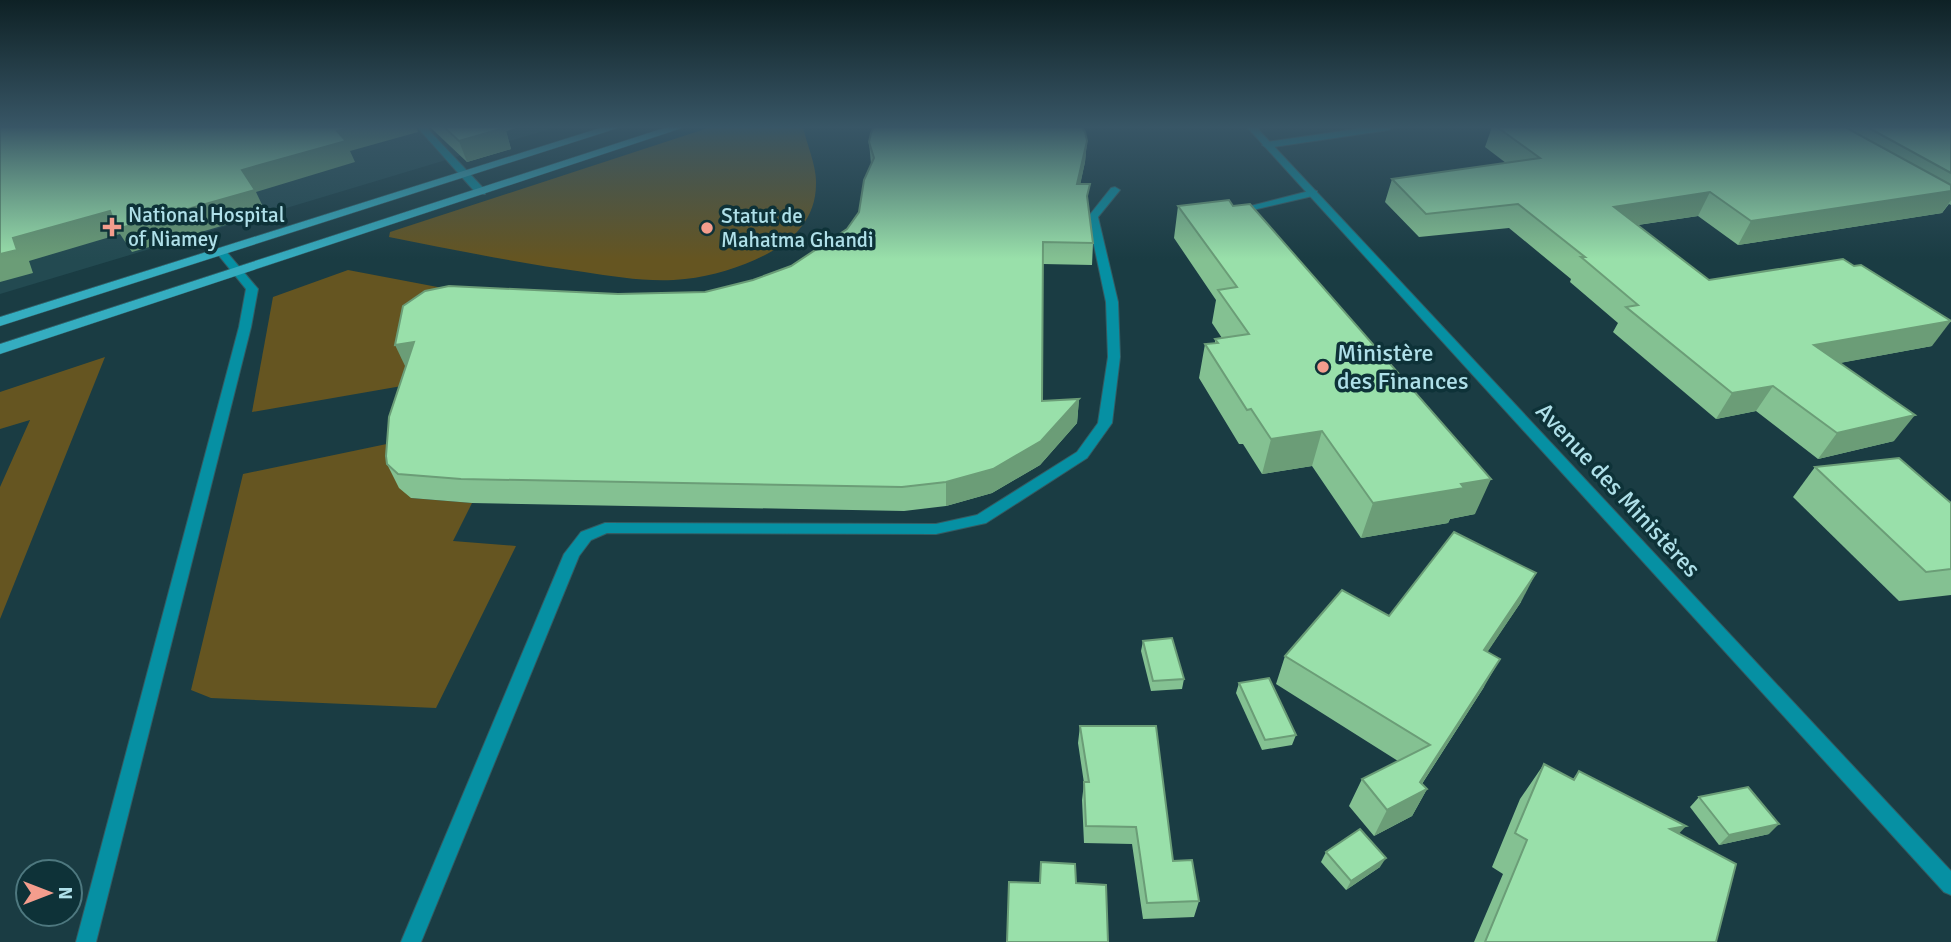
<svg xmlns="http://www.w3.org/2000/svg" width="1951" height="942" font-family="Signika,sans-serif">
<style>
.built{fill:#234a51}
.green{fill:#655521}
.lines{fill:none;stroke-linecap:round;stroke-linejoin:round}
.service-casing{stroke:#345c63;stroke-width:2}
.tertiary-casing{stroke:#345c63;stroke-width:2}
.primary-casing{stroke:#345c63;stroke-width:1}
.service{fill:#0690a3;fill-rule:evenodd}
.tertiary{fill:#0690a3;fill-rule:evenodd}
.primary{fill:#35adc0;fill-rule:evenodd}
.wall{fill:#84c192}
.shaded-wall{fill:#6b9d77}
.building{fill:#99e0aa;stroke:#6b9d77;stroke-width:2}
.poi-dot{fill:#f49d8d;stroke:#0e3238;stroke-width:2.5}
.labels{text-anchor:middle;stroke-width:7;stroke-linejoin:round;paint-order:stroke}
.far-poi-label{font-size:21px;fill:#afe0e9;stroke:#0e3238;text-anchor:start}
.poi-label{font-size:24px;fill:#afe0e9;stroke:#0e3238;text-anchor:start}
.street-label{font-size:24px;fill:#afe0e9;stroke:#0e3238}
</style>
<rect width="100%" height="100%" fill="#1a3c43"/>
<polygon class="built" points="0,127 556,127 0,294"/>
<g class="green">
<path d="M 711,127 L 803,127 C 807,145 817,167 816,184 C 816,218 794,240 767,254 C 741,267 714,276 685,279 C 652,283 617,277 584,272 C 519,263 454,250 389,237 L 390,232 Z"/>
<polygon points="348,270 448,289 419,383 252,412 273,297"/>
<polygon points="105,357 0,619 0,487 30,420 0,429 0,392"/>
<polygon points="401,441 411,498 472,503 453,541 516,546 436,708 211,698 191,690 243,474"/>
</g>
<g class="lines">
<defs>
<g id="service">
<polygon points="417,127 426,127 485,190 485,194 477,194"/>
<polygon points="1369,127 1393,127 1389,130 1267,148 1262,145 1267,142"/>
<polygon points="1115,187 1120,190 1098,217 1118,302 1120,357 1112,423 1087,458 986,523 936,534 607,533 591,540 579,556 421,942 401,942 564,554 581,532 605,523 936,524 977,515 1077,452 1098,423 1108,357 1106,302 1088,217 1111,188"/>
<polygon points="1313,190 1317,191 1317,195 1236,214 1231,211"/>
<polygon points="221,249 225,250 258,289 251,327 96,942 76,942 239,327 246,289 216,252"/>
</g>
<polygon id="tertiary" points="1247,127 1256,127 1951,871 1951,895 1944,892"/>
<g id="primary">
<polygon points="603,127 621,127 0,326 0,317"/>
<polygon points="667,127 685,127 0,354 0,344"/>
</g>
</defs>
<use href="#service" class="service-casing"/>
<use href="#tertiary" class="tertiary-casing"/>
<use href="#primary" class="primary-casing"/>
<use href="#service" class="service"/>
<use href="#tertiary" class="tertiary"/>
<use href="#primary" class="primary"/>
</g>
<g class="wall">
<polygon points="430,127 518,127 506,131 511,149 467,162"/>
<polygon points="1492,127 1951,127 1951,205 1949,204 1942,213 1738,245 1698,216 1638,225 1709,280 1932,346 1839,363 1894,441 1818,459 1756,411 1716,419 1613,332 1618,323 1570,282 1571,279 1509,228 1419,237 1385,202 1392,179 1506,163 1485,147"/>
<polygon points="1087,141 1085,162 1080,184 1088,206 1093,243 1092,265 1043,264 1042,401 1079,399 1077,423 1040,465 992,493 946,506 904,511 472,503 411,498 399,488 387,464 618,294 705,292 753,280 791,266 847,229 859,212 871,164 869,142"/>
<polygon points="1178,206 1475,514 1450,519 1448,523 1361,538 1312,466 1262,474 1243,444 1239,444 1199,378 1205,344 1215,343 1215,339 1222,338 1212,323 1216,300 1174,238"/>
<polygon points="1815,467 1951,503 1951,595 1899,601 1793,497"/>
<polygon points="1521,602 1487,652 1484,687 1422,784 1427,789 1412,816 1374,836 1349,806 1362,779 1398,761 1276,684 1285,656 1389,616"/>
<polygon points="1143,641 1184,679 1182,689 1151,691 1141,651"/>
<polygon points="1239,683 1296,735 1292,745 1262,750 1236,693"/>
<polygon points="1080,726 1199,901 1194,917 1143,919 1132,844 1084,843 1082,800 1084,783 1078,743"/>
<polygon points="1544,764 1573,779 1579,771 1679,834 1716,942 1474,942 1503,874 1492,867 1520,799"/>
<polygon points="1699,797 1769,834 1719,845 1690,807"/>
<polygon points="1326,852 1380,867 1346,890 1321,862"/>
</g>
<g class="shaded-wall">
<polygon points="352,127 416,127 418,132 350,151 355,162 256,192 266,213 132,252 120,234 29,261 33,273 0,282 0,254 13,238 242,170 337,131"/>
<polygon points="492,127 518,127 506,131 511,149 467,162 459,141"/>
<polygon points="1087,141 1085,162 1076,205 1077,184"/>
<polygon points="1951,191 1951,200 1942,213 1738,245 1751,221"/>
<polygon points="1710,192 1698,216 1603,230 1614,207"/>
<polygon points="1951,321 1932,346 1797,371 1814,345"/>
<polygon points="414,342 406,368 395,345"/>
<polygon points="1773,386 1756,411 1716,419 1732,393"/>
<polygon points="1079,399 1077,423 1040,465 992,493 946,506 946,482"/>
<polygon points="1915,415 1894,441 1818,459 1837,433"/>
<polygon points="1322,431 1312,466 1262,474 1271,439"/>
<polygon points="1491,479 1475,514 1450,519 1448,523 1361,538 1373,503 1461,484"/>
<polygon points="1536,573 1521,602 1470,678 1484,650"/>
<polygon points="1500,659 1484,687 1414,796 1427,789 1412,816 1374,836 1387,810 1420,782"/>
<polygon points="1779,824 1769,834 1719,845 1729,835"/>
<polygon points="1686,826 1655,860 1670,829"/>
<polygon points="1386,858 1380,867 1346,890 1351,881"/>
</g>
<g class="building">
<polygon points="0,127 352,127 337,131 346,141 242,170 255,190 117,229 110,211 13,238 17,250 0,254"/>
<polygon points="444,127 504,127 504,128 459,141"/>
<polygon points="874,127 1082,127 1085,132 1087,141 1077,184 1090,184 1087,196 1093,243 1043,242 1042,401 1079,399 1041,441 993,469 946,482 902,487 461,479 398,474 387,464 386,456 389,417 414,342 395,345 403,306 425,291 449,286 618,294 705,292 753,280 791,266 847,229 859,212 864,180 874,158 869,142 871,133"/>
<polygon points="1497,127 1845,127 1951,185 1951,191 1751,221 1710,192 1614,207 1709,280 1843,259 1854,266 1861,265 1951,321 1814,345 1915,415 1837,433 1773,386 1732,393 1626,307 1638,305 1581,257 1585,257 1518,204 1426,214 1392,179 1540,158"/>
<polygon points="1867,127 1951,127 1951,173"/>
<polygon points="1229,200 1233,206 1250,204 1491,479 1461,484 1464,488 1373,503 1322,431 1271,439 1251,409 1247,410 1205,344 1218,343 1215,339 1249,334 1218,290 1237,287 1178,206"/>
<polygon points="1899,458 1951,503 1951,569 1926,572 1815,467"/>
<polygon points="1454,532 1536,573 1484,650 1500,659 1420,782 1427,789 1387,810 1362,779 1430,745 1285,656 1342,590 1389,616"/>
<polygon points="1172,638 1184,679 1153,681 1143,641"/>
<polygon points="1269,678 1296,735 1265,740 1239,683"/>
<polygon points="1080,726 1156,726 1173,861 1192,860 1199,901 1147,903 1136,827 1086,826 1084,782 1089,782"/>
<polygon points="1544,764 1574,780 1579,771 1686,826 1670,829 1736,864 1716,942 1485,942 1527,840 1515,833"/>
<polygon points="1748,787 1779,824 1729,835 1699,797"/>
<polygon points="1360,829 1386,858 1351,881 1326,852"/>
<polygon points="1041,862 1075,864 1076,883 1106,885 1108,942 1007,942 1009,882 1040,883"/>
</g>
<linearGradient id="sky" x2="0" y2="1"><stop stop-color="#0e2125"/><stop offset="0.49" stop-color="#385666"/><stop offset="1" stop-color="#385666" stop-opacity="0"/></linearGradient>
<rect width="1951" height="259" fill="url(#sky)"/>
<g class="poi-dot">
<path d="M108.5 216.5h7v7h7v7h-7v7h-7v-7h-7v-7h7z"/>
<circle cx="707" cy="228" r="7"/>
<circle cx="1323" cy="367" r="7"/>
</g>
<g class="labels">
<g class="far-poi-label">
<text x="128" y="222">National Hospital<tspan x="128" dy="24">of Niamey</tspan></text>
<text x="721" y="223">Statut de<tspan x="721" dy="24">Mahatma Ghandi</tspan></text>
</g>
<g class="poi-label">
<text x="1337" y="361">Ministère<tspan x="1337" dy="28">des Finances</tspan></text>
</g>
<g class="street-label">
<text transform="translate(1618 490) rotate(47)" y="8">Avenue des Ministères</text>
</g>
</g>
<g transform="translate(49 893) rotate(90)"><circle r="33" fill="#0e3238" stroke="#4e787f" stroke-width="2"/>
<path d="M0-5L12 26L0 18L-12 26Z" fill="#f49d8d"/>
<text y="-10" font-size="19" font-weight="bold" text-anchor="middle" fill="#afe0e9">N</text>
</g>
</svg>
